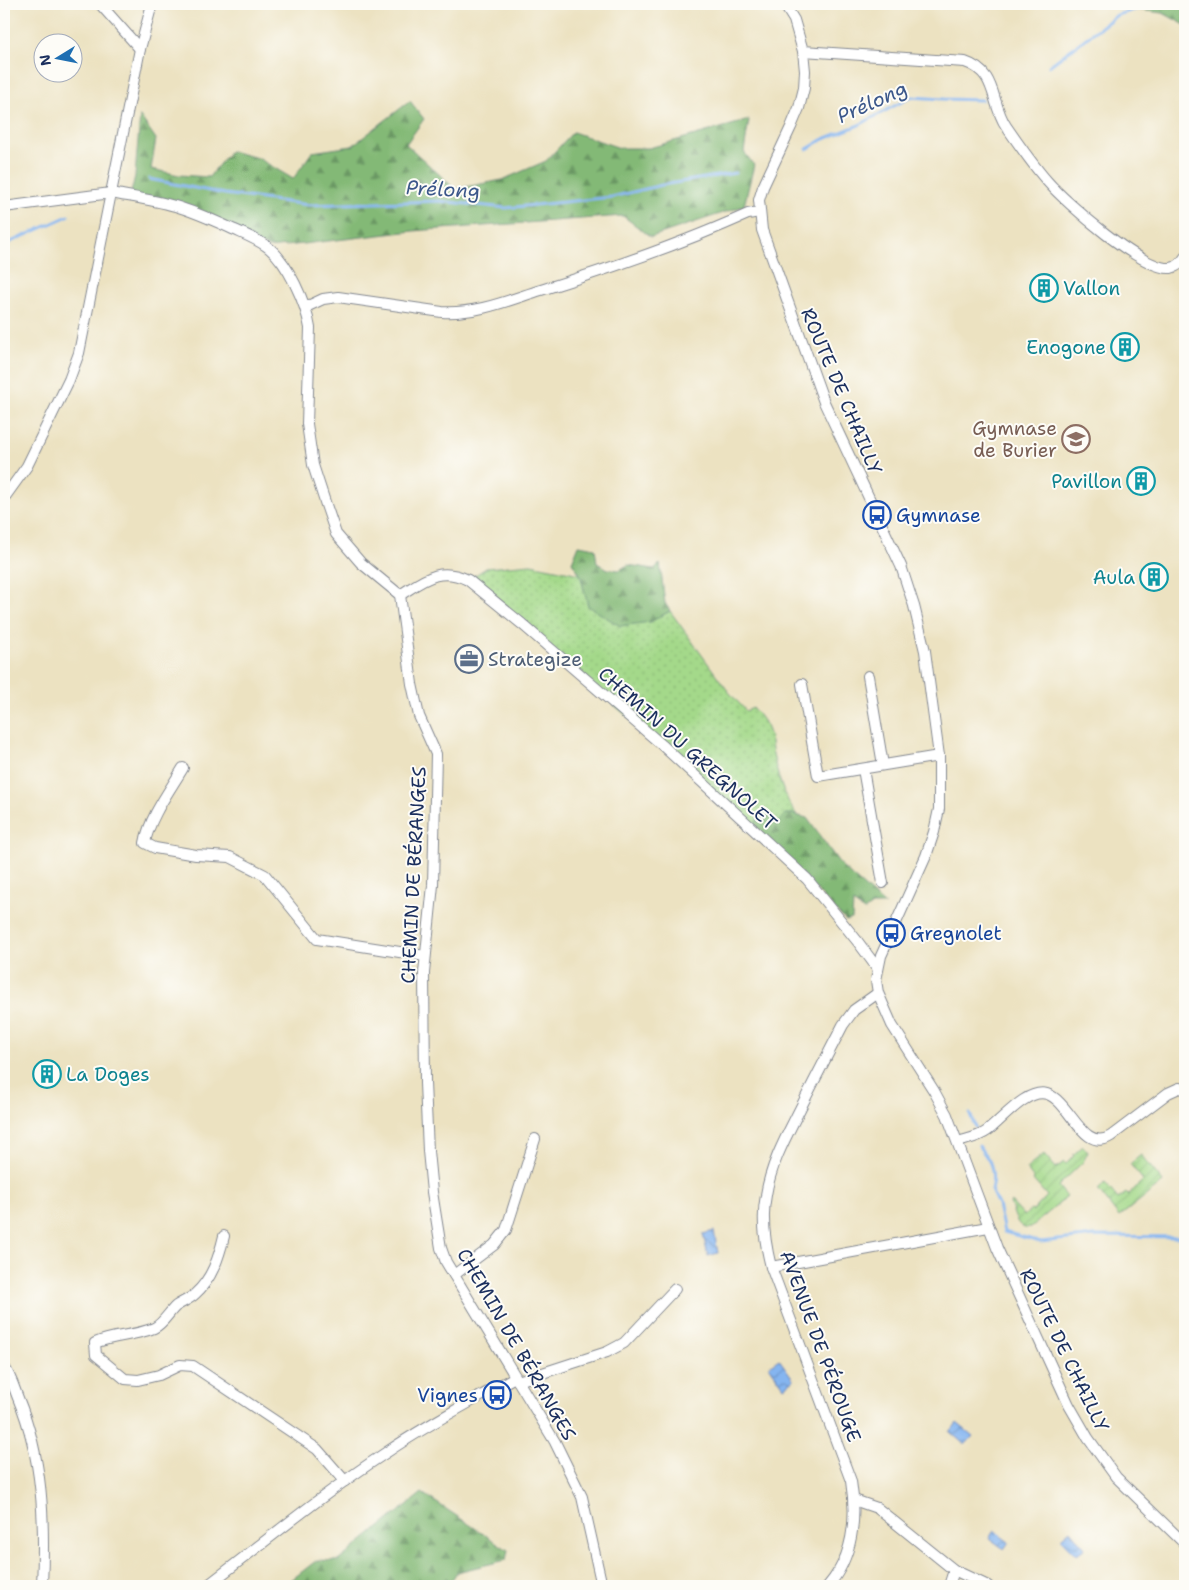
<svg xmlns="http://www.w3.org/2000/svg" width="1189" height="1590" font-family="'Shantell Sans',sans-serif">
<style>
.grass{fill:url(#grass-dots);stroke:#608474}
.forest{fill:url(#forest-firs);stroke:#4f746a}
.garden{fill:url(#garden-furrows);stroke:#608474}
.water{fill:url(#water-waves);stroke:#5072a7}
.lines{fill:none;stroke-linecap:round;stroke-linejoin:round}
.stream{stroke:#85b5f0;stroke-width:3}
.minor-casing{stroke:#848890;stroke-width:12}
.minor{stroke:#fff;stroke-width:10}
.labels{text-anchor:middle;stroke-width:4;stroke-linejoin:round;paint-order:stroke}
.culture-label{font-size:19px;fill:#0d838f;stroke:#fdfcf7;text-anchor:end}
.street-label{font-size:19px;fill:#1b2f5e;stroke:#fdfcf7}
.education-label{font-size:19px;fill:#785e54;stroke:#fdfcf7;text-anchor:end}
.transit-label{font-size:19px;fill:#164399;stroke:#fdfcf7;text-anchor:start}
.service-label{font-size:19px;fill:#4e5e75;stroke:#fdfcf7;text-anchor:start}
.water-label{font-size:20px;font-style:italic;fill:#3b578a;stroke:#fdfcf7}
</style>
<defs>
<pattern id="grass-dots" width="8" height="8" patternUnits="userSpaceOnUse" patternTransform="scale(1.25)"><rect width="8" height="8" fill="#a4d98a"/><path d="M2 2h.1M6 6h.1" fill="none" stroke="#8dbb7a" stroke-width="1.8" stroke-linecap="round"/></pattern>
<pattern id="forest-firs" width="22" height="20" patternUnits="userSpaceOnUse" patternTransform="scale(1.25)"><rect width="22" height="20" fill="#83b976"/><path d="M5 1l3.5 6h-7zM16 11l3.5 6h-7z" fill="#6a9764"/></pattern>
<pattern id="garden-furrows" width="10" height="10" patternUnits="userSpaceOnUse" patternTransform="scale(1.25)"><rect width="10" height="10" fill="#a4d98a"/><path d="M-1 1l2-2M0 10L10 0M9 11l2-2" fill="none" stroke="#8dbb7a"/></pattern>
<pattern id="water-waves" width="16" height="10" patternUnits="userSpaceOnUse" patternTransform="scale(1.25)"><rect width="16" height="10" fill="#85b5f0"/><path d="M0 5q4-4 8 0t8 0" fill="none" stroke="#6c94c6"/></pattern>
</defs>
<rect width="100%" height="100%" fill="#fdfcf7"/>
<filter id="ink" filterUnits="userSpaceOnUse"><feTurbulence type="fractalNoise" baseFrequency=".02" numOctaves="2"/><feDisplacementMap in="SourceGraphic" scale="10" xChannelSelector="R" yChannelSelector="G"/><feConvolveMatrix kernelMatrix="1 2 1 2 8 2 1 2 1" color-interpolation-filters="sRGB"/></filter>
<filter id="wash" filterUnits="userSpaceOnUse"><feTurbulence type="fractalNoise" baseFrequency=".0096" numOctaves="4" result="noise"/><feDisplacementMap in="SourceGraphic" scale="20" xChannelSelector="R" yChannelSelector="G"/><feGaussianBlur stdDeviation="1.12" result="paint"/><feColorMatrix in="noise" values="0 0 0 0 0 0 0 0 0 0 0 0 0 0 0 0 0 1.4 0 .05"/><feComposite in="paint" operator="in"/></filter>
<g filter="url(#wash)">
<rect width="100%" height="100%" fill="#ece2c1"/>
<path class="grass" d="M 531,564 L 580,574 L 589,606 L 650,622 L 670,611 L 728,691 L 746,711 L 753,708 C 759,715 765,722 768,731 C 771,738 771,746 773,754 C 777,775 784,798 797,815 L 792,814 L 776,826 L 753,824 L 468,580 L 486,568 Z"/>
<g class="forest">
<polygon points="1141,4 1185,4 1185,25 1163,13 1139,10"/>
<polygon points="410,101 424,119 406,144 455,189 502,180 546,161 573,132 620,148 649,148 749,120 744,152 754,165 744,206 651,237 623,216 413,231 269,248 205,216 130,197 135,176 140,116 156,139 151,169 179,175 209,177 230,151 258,158 293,179 312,152 352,146"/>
<polygon points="579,545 595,548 597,563 608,569 619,570 628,565 654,569 660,564 665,603 670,611 650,622 620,626 588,606 580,574 572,562"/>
<polygon points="785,814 792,814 807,818 843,868 885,905 872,905 864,911 853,903 852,919 846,921 753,824 760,818 772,816 776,825"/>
<polygon points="422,1493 508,1550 506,1560 457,1572 448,1586 294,1586 290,1581 317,1560 338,1561"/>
</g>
<g class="garden">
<path d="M 1083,1146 L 1088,1152 L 1083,1162 L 1058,1186 L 1067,1197 L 1030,1228 C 1017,1231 1014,1213 1010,1203 L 1011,1202 L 1024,1216 L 1031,1210 L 1033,1211 L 1047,1196 L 1033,1180 L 1034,1179 L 1026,1169 L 1044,1154 L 1056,1168 L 1064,1162 L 1066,1164 L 1074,1156 L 1073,1155 Z"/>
<polygon points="1141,1155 1163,1182 1119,1217 1098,1190 1105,1183 1118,1199 1126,1193 1128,1195 1143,1180 1130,1164"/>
</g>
<g class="water">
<polygon points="714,1231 718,1253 708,1256 703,1234"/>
<polygon points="779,1359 794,1380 784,1387 769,1366"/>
<polygon points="957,1423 973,1436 965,1445 950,1432"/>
<polygon points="1070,1530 1085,1548 1076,1555 1061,1538"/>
<polygon points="994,1531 1009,1542 1004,1549 989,1538"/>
</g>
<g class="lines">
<g class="stream">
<polyline points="1049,66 1117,15 1154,4"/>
<polyline points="807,149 824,139 859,125 911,97 944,99 982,100"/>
<polyline points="149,179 225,194 309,205 439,201 506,208 612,197 662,185 735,173"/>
<polyline points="4,245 68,216"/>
<polyline points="970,1114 975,1127"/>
<path d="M 979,1146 C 981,1150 983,1152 986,1156 C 993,1165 994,1179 991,1190 L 998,1205 L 1004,1232 L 1041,1242 L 1094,1236 L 1185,1237"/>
</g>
</g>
</g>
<g filter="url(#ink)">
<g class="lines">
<defs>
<g id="minor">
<polyline points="100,4 140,49"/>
<path d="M 152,4 L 140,49 L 111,193 C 132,197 154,200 175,206 C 196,212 215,221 235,230 C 246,235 259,240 269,248 C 288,263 306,303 310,328 L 307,424 L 313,465 L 325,502 L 336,534 L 361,563 L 400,595 L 412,684 L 419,716 L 436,754 L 433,885 L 424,973 L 425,1083 L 428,1151 L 432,1192 L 441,1248 L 446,1262 L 555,1442 L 582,1497 L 602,1586"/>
<polyline points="784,4 794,20 803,51 805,71 804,88 799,108 791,127 763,187 759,200 762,230 824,402 901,566 914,606 925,651 939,756 939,809 934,832 926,856 881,956 876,980 878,993 892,1025 934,1091 947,1115 997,1248 1069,1405 1088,1438 1116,1477 1185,1544"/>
<path d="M 803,51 L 965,62 C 998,73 990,102 1006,126 C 1019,145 1032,164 1047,181 C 1066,203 1143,271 1171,268 C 1177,267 1182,262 1185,257"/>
<polyline points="4,207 111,193 79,353 69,380 27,466 4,498"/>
<path d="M 306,307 L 323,299 L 338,297 L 442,312 C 477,314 509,300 541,290 C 612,268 681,244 748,214 L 759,212"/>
<path d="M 400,595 C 424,580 439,566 468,580 L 522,624 L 662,745 L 807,879 L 858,942 L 878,969"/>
<polyline points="868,676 883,765"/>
<polyline points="802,684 818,776 939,756"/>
<path d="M 183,768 C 170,790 149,818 145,843 L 155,848 L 196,855 L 230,857 L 265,875 L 317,939 L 425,956"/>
<polyline points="863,769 883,883"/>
<path d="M 958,1142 C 967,1139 979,1137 987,1131 C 1002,1120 1027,1088 1047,1094 C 1070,1101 1083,1154 1111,1136 L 1168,1093 L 1179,1088 L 1185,1089"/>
<path d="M 224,1236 C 219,1257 212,1279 195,1294 C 190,1299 182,1302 176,1306 C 169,1312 163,1324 154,1328 C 135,1336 114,1335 95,1343 L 96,1355 L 125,1379 L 138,1380 L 159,1375 L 180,1365 L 193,1366 L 317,1449 L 345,1481"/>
<polyline points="771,1267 988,1227"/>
<polyline points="454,1275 494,1245 506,1230 535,1139"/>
<path d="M 4,1367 C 11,1376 14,1388 18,1398 C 43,1458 45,1522 42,1586"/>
<polyline points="518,1381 607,1352 624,1343 675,1289"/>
<polyline points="854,1500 877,1508 954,1570 988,1586"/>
<path d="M 207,1586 C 266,1541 324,1493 387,1452 C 428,1424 472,1401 515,1377"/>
<path d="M 828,1586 C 853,1557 857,1518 851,1481 L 771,1267 C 765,1243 761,1219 766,1195 C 771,1163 787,1135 801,1107 C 815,1079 829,1052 843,1025 L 854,1010 L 878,993"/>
<polyline points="949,1586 954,1570"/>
</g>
</defs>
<use href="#minor" class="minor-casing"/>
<use href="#minor" class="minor"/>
</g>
</g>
<defs>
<symbol id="building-ring" viewBox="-11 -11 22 22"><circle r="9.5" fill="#fdfcf7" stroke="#0f9aa8" stroke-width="1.5"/><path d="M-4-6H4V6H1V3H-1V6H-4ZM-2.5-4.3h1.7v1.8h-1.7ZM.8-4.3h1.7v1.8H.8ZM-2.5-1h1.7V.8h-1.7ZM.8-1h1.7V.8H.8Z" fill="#0f9aa8"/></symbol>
<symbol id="university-ring" viewBox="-11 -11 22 22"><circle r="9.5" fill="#fdfcf7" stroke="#8d6e63" stroke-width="1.5"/><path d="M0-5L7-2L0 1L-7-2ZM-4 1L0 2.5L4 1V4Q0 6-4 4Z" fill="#8d6e63"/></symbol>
<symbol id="bus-ring" viewBox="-11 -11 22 22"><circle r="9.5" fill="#fdfcf7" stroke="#1a4fb4" stroke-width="1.5"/><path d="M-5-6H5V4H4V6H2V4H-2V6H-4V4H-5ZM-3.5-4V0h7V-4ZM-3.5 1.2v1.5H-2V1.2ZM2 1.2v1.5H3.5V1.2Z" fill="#1a4fb4"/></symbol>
<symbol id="office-ring" viewBox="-11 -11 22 22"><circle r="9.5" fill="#fdfcf7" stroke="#5c6f8a" stroke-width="1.5"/><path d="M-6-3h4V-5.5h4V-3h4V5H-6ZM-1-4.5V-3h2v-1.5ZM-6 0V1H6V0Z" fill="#5c6f8a"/></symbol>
</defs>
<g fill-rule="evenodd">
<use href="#building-ring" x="1028" y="272" width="32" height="32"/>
<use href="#building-ring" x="1109" y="331" width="32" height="32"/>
<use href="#university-ring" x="1060" y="423" width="32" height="32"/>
<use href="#building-ring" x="1125" y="465" width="32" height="32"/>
<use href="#bus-ring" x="861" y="499" width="32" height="32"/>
<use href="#building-ring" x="1138" y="561" width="32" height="32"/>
<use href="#office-ring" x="453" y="643" width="32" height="32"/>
<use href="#bus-ring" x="875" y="917" width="32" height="32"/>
<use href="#building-ring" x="31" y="1058" width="32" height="32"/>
<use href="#bus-ring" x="481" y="1379" width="32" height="32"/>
</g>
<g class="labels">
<g class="culture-label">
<text x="1063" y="295" text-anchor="start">Vallon</text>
<text x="1106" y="354">Enogone</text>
<text x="1122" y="488">Pavillon</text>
<text x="1135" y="584">Aula</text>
<text x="66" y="1081" text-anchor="start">La Doges</text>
</g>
<g class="street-label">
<text transform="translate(842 391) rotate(67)" y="7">ROUTE DE CHAILLY</text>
<text transform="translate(688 748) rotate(42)" y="7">CHEMIN DU GREGNOLET</text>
<text transform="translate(413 875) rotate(-87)" y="7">CHEMIN DE BÉRANGES</text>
<text transform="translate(517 1344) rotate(60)" y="7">CHEMIN DE BÉRANGES</text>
<text transform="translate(821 1346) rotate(70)" y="7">AVENUE DE PÉROUGE</text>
<text transform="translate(1065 1350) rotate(64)" y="7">ROUTE DE CHAILLY</text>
</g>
<g class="education-label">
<text x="1057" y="435">Gymnase<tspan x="1057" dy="22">de Burier</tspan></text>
</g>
<g class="transit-label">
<text x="896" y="522">Gymnase</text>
<text x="910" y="940">Gregnolet</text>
<text x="478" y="1402" text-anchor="end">Vignes</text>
</g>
<g class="service-label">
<text x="488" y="666">Strategize</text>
</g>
<g class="water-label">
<text transform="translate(872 102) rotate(-24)" y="7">Prélong</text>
<text transform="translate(443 189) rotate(3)" y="7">Prélong</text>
</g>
</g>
<rect width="1189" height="1590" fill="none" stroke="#fdfcf7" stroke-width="20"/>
<g transform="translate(58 58) rotate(260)"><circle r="24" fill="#fdfcf7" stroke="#a3aaba"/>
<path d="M0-4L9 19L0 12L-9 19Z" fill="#1f6fb2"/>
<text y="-8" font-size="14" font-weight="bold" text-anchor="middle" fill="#1b2f5e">N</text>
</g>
</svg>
